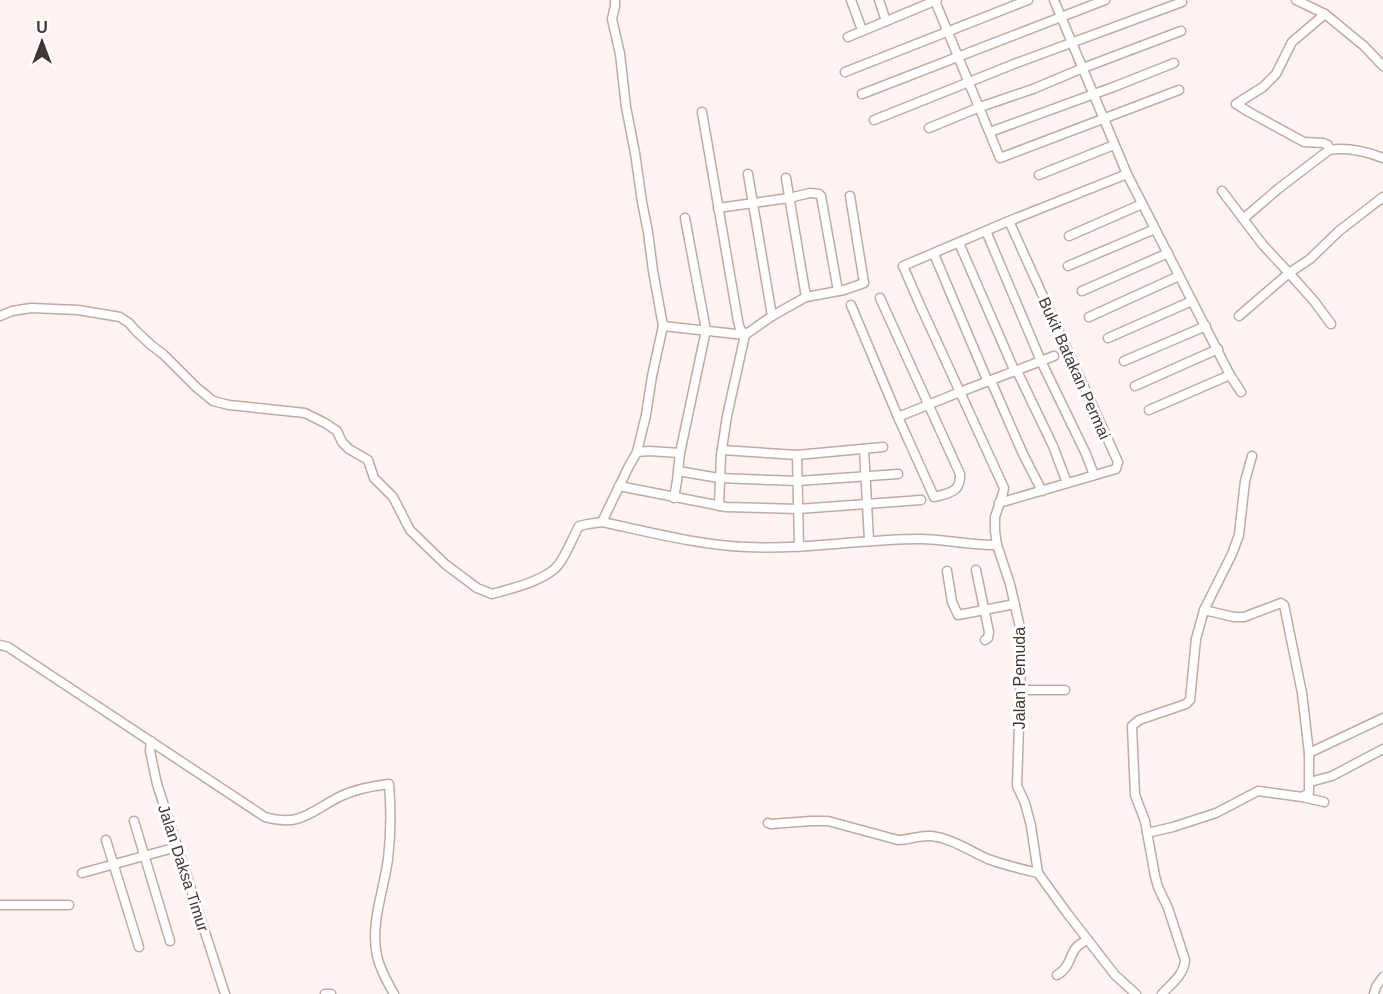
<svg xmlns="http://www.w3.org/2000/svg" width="1383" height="994" font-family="Helvetica,sans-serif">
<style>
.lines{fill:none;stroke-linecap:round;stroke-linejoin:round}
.minor-casing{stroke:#c2a9a3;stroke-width:11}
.minor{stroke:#fff;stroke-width:8}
.labels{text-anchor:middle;stroke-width:6;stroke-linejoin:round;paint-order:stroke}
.street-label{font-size:16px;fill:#403634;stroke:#fff}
</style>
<rect width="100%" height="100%" fill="#fff4f1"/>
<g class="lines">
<defs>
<g id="minor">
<polyline points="851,0 862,30"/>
<polyline points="879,0 886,21"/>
<polyline points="1296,0 1325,14 1364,46 1383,66"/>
<polyline points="935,1 1000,158 1179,90"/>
<polyline points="1325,14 1292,42 1276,74 1263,87 1236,104 1249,112 1304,142 1323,143 1328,145 1329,150"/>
<polyline points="848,37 937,0"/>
<polyline points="845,72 1028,0"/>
<polyline points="862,94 1105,0"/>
<polyline points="702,112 738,321 740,329 745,335"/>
<polyline points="874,120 1014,64 1182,2"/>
<polyline points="929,128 980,107 1033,89 1083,68 1181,31"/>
<polyline points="990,132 1116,86 1174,63"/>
<polyline points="1127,174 1230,375 1241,392"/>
<polyline points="1039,175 1114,145"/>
<polyline points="786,178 806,297"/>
<polyline points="1222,191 1263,245 1289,273 1310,259 1339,231 1383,197"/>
<polyline points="718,208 789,198 810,193 819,194 821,196 838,291"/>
<path d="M 1243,219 L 1278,189 L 1329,150 C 1348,147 1365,151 1383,158"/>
<polyline points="986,231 1041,361 960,392 1004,488 1003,493 995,517 995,531 997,545 1010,584 1022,636 1017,786 1025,803 1031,826 1038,873 1067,913 1115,975 1136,994"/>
<polyline points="1069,236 1142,204"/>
<polyline points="959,243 1015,372"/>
<polyline points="934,254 988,382"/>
<polyline points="1068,266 1155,229"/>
<polyline points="1082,291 1168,253"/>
<path d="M 851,305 L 898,417 L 934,497 C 950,493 961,492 960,474 L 880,298"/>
<path d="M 0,316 L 12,311 L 31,308 L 78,310 L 120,317 L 129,323 L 135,330 L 151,345 L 164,355 L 196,387 L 213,401 L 229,405 L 305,413 L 325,423 L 337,431 L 342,442 L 349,449 L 368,460 L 374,478 L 393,497 L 410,530 L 445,564 L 477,588 L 492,594 C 510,589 548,580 559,564 C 567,553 572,539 579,526 L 588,524 L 602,522 C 649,532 698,545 746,547 C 804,550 862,539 920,539 C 946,539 971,546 997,545"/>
<polyline points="772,316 806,297 844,290 864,283 850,196"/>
<polyline points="1239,316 1289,273 1314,301 1331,324"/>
<polyline points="1089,317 1179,276"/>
<polyline points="663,326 745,335"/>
<polyline points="1108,338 1192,301"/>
<polyline points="1054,356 1041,361 1086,454 1094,475"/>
<polyline points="1124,361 1206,326"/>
<polyline points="1017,371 1053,446 1067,483"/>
<polyline points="991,381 1023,454 1042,491"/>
<polyline points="1135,386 1218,349"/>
<polyline points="1149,410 1230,375"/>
<polyline points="898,417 960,392 920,305 903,266 1009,221 1127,174 1054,0"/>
<polyline points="864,449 869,540"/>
<polyline points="722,450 797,455 883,447"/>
<polyline points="637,452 649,451 680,453"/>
<polyline points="797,455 799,547"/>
<polyline points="678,471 719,478 798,481 898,474"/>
<polyline points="619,486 726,507 798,509 921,500"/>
<polyline points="674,498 677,481 680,453 706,330 685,218"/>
<polyline points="999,503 1116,469 1118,462 1009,221"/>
<polyline points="719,506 721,455 727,416 745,335 772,316 748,174"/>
<polyline points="602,522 629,466 637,452 646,415 652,376 663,326 653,271 648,232 642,202 635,153 626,107 620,54 612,19 615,6 615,0"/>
<polyline points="976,570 989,632 988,638 985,640"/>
<polyline points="947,571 952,602 958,615 1015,604"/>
<path d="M 0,645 L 8,647 L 265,817 C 300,827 310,812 339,797 C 355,789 372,786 389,784 C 391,808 391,834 388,859 C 384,890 370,923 377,956 C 380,969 387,982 394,994"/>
<polyline points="1020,690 1065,690"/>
<polyline points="151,741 150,751 157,784 225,994"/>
<polyline points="1309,753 1383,718"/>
<polyline points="1310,782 1332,776 1383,749"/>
<polyline points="1302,797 1324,802"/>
<polyline points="134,821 170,941"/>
<path d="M 768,823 L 771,824 L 811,821 L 828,821 L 898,840 C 910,840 919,835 931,836 C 951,838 970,851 988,859 C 1004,865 1021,869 1038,873"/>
<polyline points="1147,833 1173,827 1216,813 1258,791 1302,797 1309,793 1309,753 1302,693 1284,605 1281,603 1244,617 1234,617 1204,610"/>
<polyline points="106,840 139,947"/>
<polyline points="82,873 177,847"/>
<polyline points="0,905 69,905"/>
<path d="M 1057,975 C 1075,965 1066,948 1088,940"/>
<polyline points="325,994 331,994"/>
<path d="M 1162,994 C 1172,983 1184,975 1185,960 L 1168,908 L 1158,887 L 1155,876 L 1145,821 L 1135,795 L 1132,726 L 1139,720 L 1186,704 L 1190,700 L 1196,639 L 1204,610 L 1232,554 L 1239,535 L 1245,481 L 1252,456"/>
<polyline points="1374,994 1376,987 1383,977"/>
</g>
</defs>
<use href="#minor" class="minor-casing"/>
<use href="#minor" class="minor"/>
</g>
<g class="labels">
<g class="street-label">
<text transform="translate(1075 368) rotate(66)" y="6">Bukit Batakan Permai</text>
<text transform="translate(1019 678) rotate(-90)" y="6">Jalan Pemuda</text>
<text transform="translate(184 868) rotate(72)" y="6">Jalan Daksa Timur</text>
</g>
</g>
<g transform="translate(42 42)" stroke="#ffffff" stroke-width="4.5" paint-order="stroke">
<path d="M0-4.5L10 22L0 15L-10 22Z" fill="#403634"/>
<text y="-9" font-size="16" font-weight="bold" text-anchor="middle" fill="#403634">U</text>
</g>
</svg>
